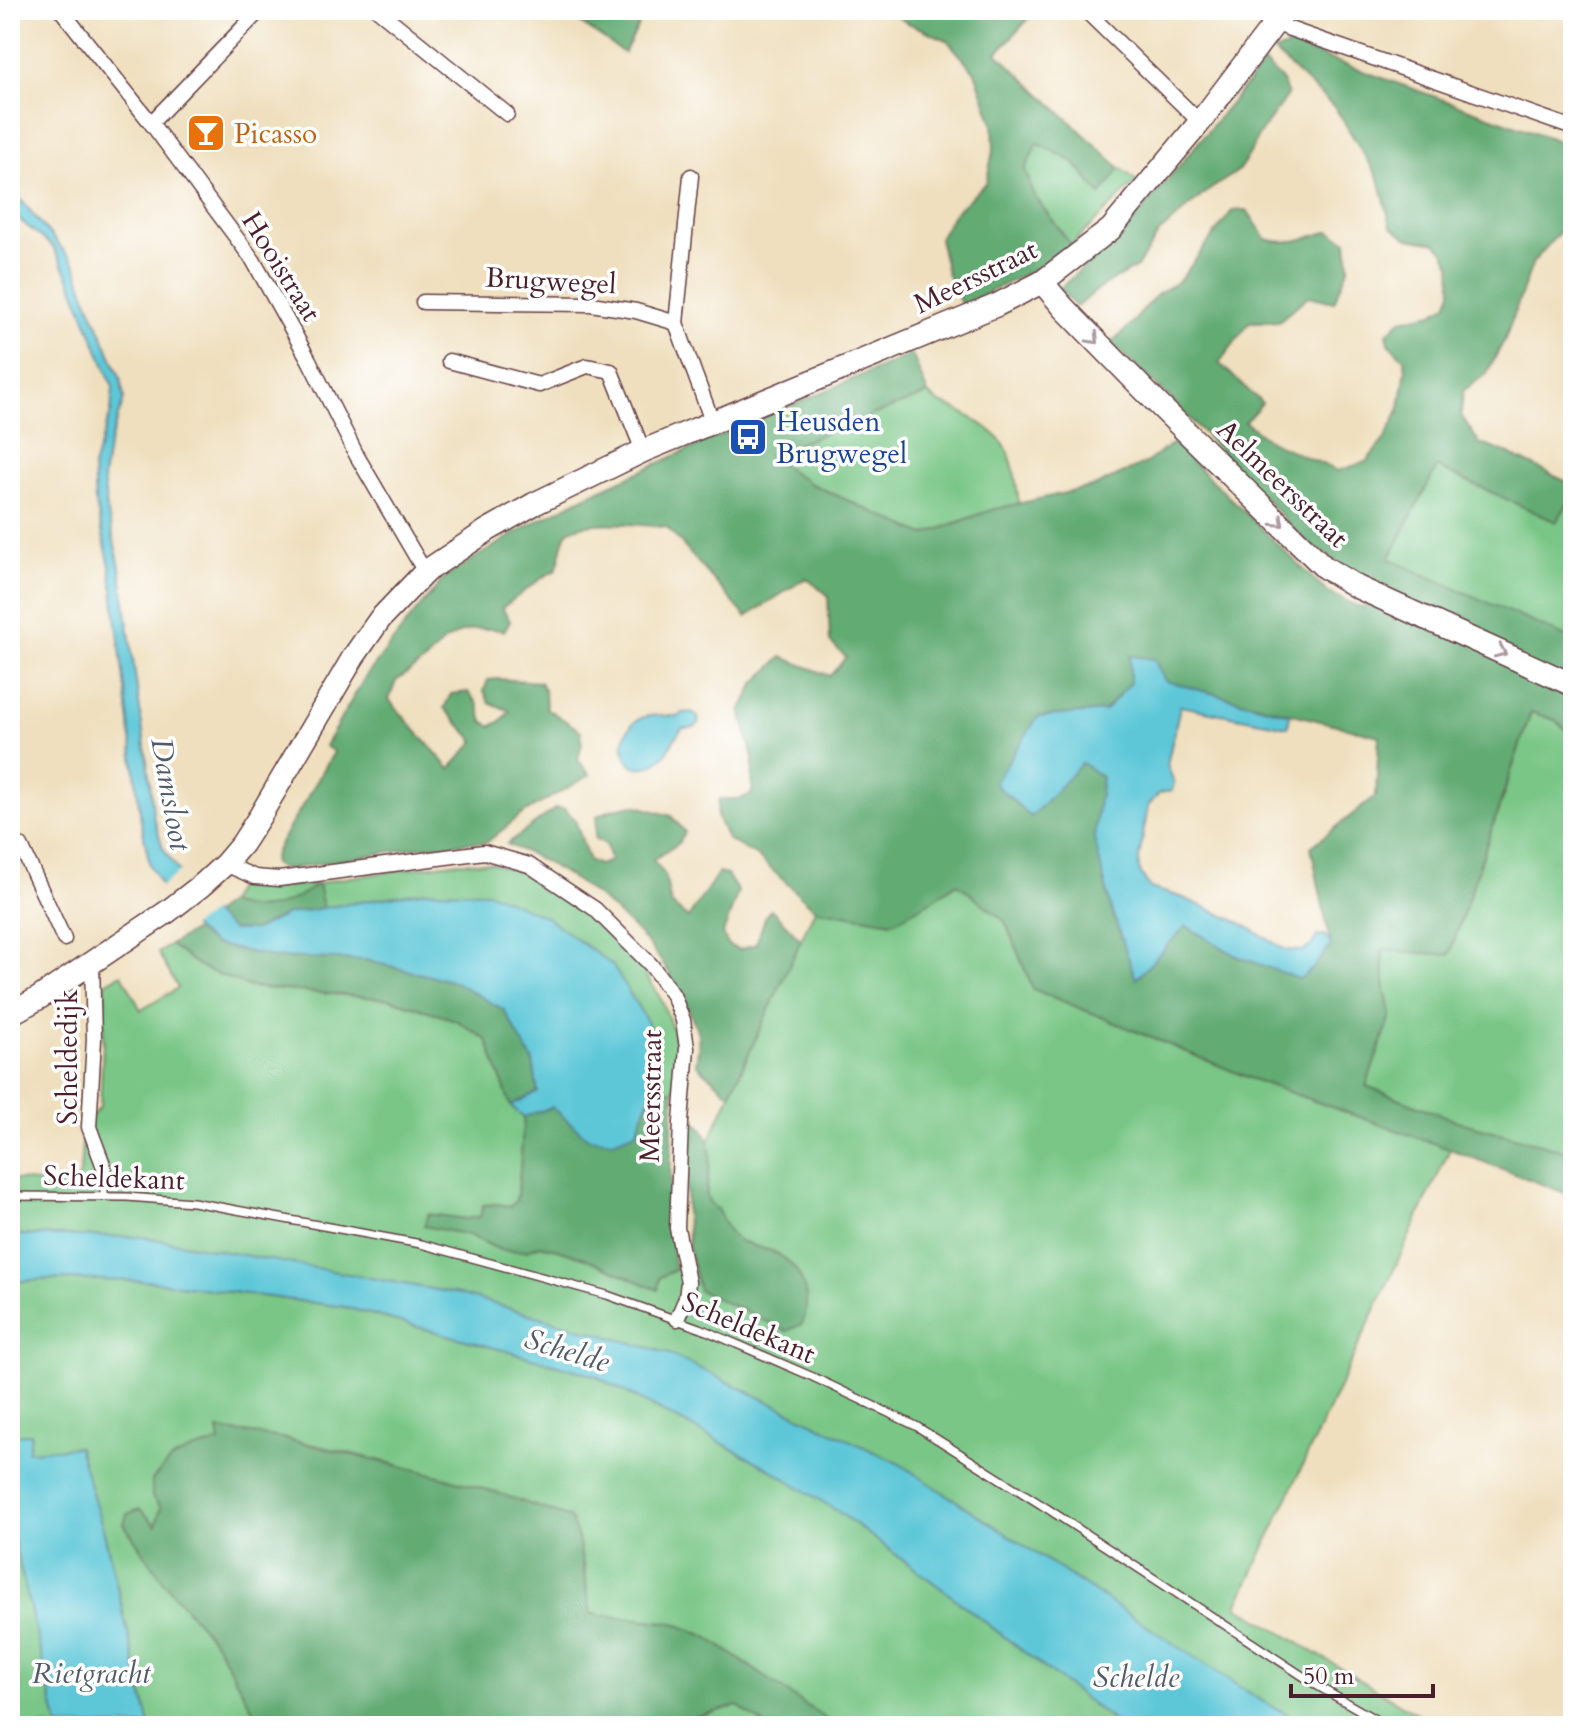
<svg xmlns="http://www.w3.org/2000/svg" width="1583" height="1736" font-family="Cardo,serif">
<style>
.green{fill:#79c686;stroke:#627258;stroke-width:2}
.forest{fill:#62ab73;stroke:#56654f;stroke-width:2;fill-rule:evenodd}
.water{fill:#5dc7d8;stroke:#547382;stroke-width:2}
.pier{fill:#efdfbe}
.lines{fill:none;stroke-linecap:round;stroke-linejoin:round}
.lane-casing{stroke:#633c41;stroke-width:10}
.street-casing{stroke:#633c41;stroke-width:17}
.secondary-casing{stroke:#633c41;stroke-width:25}
.lane{stroke:#fff;stroke-width:7}
.street{stroke:#fff;stroke-width:14}
.secondary{stroke:#fff;stroke-width:22}
.oneway{stroke:#ae9aa0}
.labels{text-anchor:middle;stroke-width:7;stroke-linejoin:round;paint-order:stroke}
.food-label{font-size:28px;fill:#c56008;stroke:#fff;text-anchor:start}
.street-label{font-size:28px;fill:#4a1f2b;stroke:#fff}
.transit-label{font-size:28px;fill:#164399;stroke:#fff;text-anchor:start}
.water-label{font-size:30px;font-style:italic;fill:#515a68;stroke:#fff}
</style>
<rect width="100%" height="100%" fill="#fff"/>
<filter id="ink" filterUnits="userSpaceOnUse"><feTurbulence type="fractalNoise" baseFrequency=".0125" numOctaves="2"/><feDisplacementMap in="SourceGraphic" scale="16" xChannelSelector="R" yChannelSelector="G"/><feConvolveMatrix kernelMatrix="1 2 1 2 8 2 1 2 1" color-interpolation-filters="sRGB"/></filter>
<filter id="wash" filterUnits="userSpaceOnUse"><feTurbulence type="fractalNoise" baseFrequency=".006" numOctaves="4" result="noise"/><feDisplacementMap in="SourceGraphic" scale="32" xChannelSelector="R" yChannelSelector="G"/><feGaussianBlur stdDeviation="1.8" result="paint"/><feColorMatrix in="noise" values="0 0 0 0 0 0 0 0 0 0 0 0 0 0 0 0 0 1.4 0 .05"/><feComposite in="paint" operator="in"/></filter>
<g filter="url(#wash)">
<rect width="100%" height="100%" fill="#efdfbe"/>
<g class="green">
<polygon points="1037,143 1074,162 1101,195 1120,168 1137,181 1071,245 1033,194 1025,169"/>
<path d="M 928,394 C 942,407 946,403 961,412 C 1010,439 1012,450 1019,504 L 991,510 L 924,535 L 809,483 L 767,455 Z"/>
<polygon points="1436,467 1556,521 1573,496 1573,643 1389,559"/>
<polygon points="1531,712 1555,720 1573,737 1573,1153 1463,1123 1366,1086 1391,1016 1385,990 1382,949 1450,954"/>
<path d="M 459,862 L 491,863 L 523,873 L 547,884 L 583,910 L 643,970 L 662,1001 L 673,1031 L 678,1053 L 674,1091 L 654,1087 L 648,1023 L 426,891 L 323,908 L 318,885 C 287,905 265,916 228,903 L 238,884 L 279,887 L 318,884 L 338,879 Z"/>
<polygon points="957,883 1005,921 1033,989 1252,1079 1450,1149 1237,1606 1437,1726 1310,1726 1258,1699 667,1353 62,1235 10,1235 10,1179 61,1185 75,1185 80,1175 83,1125 100,1107 106,982 122,974 141,1010 178,988 158,953 170,945 202,968 250,987 391,999 456,1020 487,1040 511,1106 524,1117 519,1183 516,1201 510,1207 499,1204 483,1205 480,1217 466,1219 429,1214 425,1226 469,1235 500,1250 526,1251 540,1245 558,1249 583,1257 657,1289 660,1277 675,1270 693,1267 700,1290 787,1331 775,1252 735,1241 727,1230 717,1209 710,1204 706,1193 710,1163 709,1141 815,909 893,922 934,899"/>
<path d="M 51,1279 L 149,1281 L 345,1307 L 594,1375 L 767,1467 L 839,1512 L 945,1591 L 1120,1726 L 836,1726 L 707,1637 L 674,1623 L 590,1614 L 584,1566 L 570,1518 C 475,1485 378,1457 280,1438 C 260,1434 239,1433 219,1431 L 220,1442 L 189,1451 L 161,1507 L 156,1526 L 124,1524 L 164,1582 L 216,1644 L 262,1726 L 150,1726 L 104,1532 L 28,1452 L 31,1434 L 10,1435 L 10,1282 Z"/>
<polygon points="10,1524 58,1726 10,1726"/>
<polygon points="738,1706 766,1726 656,1726"/>
</g>
<g class="forest">
<polygon points="561,10 625,10 642,19 624,53"/>
<polygon points="887,10 1037,10 997,53 1120,168 1101,195 1074,162 1037,143 1025,169 1033,194 1071,245 1033,270 962,306 947,273 939,238 954,213 986,183 994,147 993,123 975,72 947,40 906,22"/>
<path d="M 1290,45 L 1573,146 L 1573,223 L 1565,226 L 1533,262 L 1505,339 L 1486,374 L 1463,391 L 1461,415 L 1479,443 L 1509,454 L 1573,485 L 1573,496 L 1556,522 L 1437,467 L 1389,559 L 1573,640 L 1573,737 L 1555,720 L 1531,712 L 1449,955 L 1382,950 L 1385,990 L 1391,1016 L 1366,1086 L 1463,1123 L 1573,1153 L 1573,1196 L 1450,1149 L 1252,1079 L 1033,989 L 1005,921 L 957,883 L 934,899 L 893,922 L 815,909 L 757,856 L 727,839 L 717,816 L 719,799 L 740,799 L 752,794 L 753,758 L 741,711 L 755,683 L 782,657 L 830,676 L 846,657 L 830,642 L 828,595 L 806,578 L 746,617 L 667,527 C 646,526 580,517 567,533 C 563,539 560,561 556,570 L 543,577 L 502,608 L 510,621 L 504,631 L 493,629 L 476,629 L 461,632 L 443,642 L 425,661 L 396,681 L 389,700 L 450,769 L 475,741 L 444,708 L 451,694 L 468,692 L 478,704 L 483,721 L 491,726 L 500,722 L 510,711 L 489,702 L 484,691 L 488,680 L 499,679 L 540,682 L 545,692 L 546,708 L 581,731 L 582,743 L 578,760 L 590,775 L 522,814 L 486,843 L 473,842 L 411,848 L 288,869 C 268,867 272,859 279,845 L 334,752 L 325,746 L 364,679 L 414,614 L 444,579 L 467,563 L 524,528 L 586,496 L 714,438 L 912,354 L 928,394 L 768,455 L 809,483 L 924,535 L 991,510 L 1096,486 L 1146,463 L 1173,443 L 1327,592 L 1363,609 L 1374,586 L 1305,541 L 1172,400 L 1111,343 L 1129,327 L 1155,296 L 1180,280 L 1232,211 L 1247,210 L 1266,239 C 1289,246 1308,238 1330,231 L 1347,241 L 1349,267 L 1334,302 L 1308,296 L 1279,321 L 1250,322 L 1219,363 L 1262,403 L 1245,422 L 1271,442 L 1338,471 L 1366,462 L 1385,439 L 1400,408 L 1406,369 L 1404,359 L 1389,344 L 1387,333 L 1401,320 L 1433,313 L 1447,304 L 1452,291 L 1451,264 L 1443,250 L 1436,243 L 1407,238 L 1391,226 L 1379,179 L 1336,109 L 1274,52 ZM 1130,657 L 1164,681 L 1379,736 L 1376,796 L 1311,847 L 1331,946 L 1299,978 L 1237,956 L 1185,926 L 1136,978 L 1112,912 L 1094,838 L 1102,777 L 1082,762 L 1038,717 L 1104,711 L 1130,683 Z"/>
<polygon points="1264,63 1281,79 1288,95 1258,136 1250,153 1238,171 1205,193 1159,233 1137,267 1104,285 1076,307 1059,289 1126,230"/>
<path d="M 634,805 L 671,816 L 685,832 L 679,843 L 653,860 L 665,875 L 671,904 L 688,918 L 718,873 L 727,875 L 738,892 L 723,934 L 728,945 L 739,950 L 756,944 L 766,915 L 771,909 L 801,940 L 730,1094 L 696,1064 C 697,1055 700,1043 698,1034 C 696,1026 692,1018 689,1011 C 659,935 580,874 507,844 L 556,808 L 565,809 L 575,820 L 589,861 L 599,865 L 610,861 L 606,844 L 595,839 L 597,816 L 613,809 Z"/>
<path d="M 318,884 L 323,908 L 287,914 L 255,930 L 231,930 L 213,914 L 228,903 C 265,916 287,905 318,884 Z"/>
<polygon points="195,930 214,944 273,957 365,960 455,982 504,1010 533,1061 538,1092 511,1106 487,1040 456,1020 391,999 250,987 202,968 170,945"/>
<path d="M 654,1087 L 674,1091 C 671,1151 667,1210 675,1270 L 660,1277 L 658,1290 L 583,1257 L 558,1249 L 540,1245 L 526,1251 L 500,1250 L 469,1235 L 424,1226 L 428,1214 L 466,1219 L 480,1217 L 483,1205 L 500,1204 L 510,1207 L 516,1201 L 519,1183 L 524,1117 L 552,1107 L 588,1138 L 636,1132 Z"/>
<path d="M 688,1119 C 708,1125 712,1146 710,1165 C 709,1175 705,1186 707,1196 C 708,1203 713,1205 717,1210 C 722,1217 724,1225 729,1232 C 739,1246 758,1245 773,1252 C 801,1264 813,1296 802,1324 L 787,1331 L 699,1290 L 689,1250 L 686,1213 Z"/>
<polygon points="218,1430 277,1437 425,1472 498,1493 570,1518 578,1538 591,1614 674,1623 707,1637 836,1726 766,1726 738,1706 656,1726 262,1726 216,1644 164,1582 124,1524 127,1514 140,1509 156,1525 161,1507 152,1497 152,1480 170,1460 189,1451 220,1442"/>
</g>
<g class="water">
<polygon points="10,187 75,264 89,304 121,379 124,399 108,447 103,478 107,510 120,567 151,789 153,815 163,848 178,870 213,914 232,930 255,930 287,914 426,891 489,892 546,917 612,965 648,1023 654,1087 636,1132 613,1141 588,1138 552,1107 524,1117 511,1106 538,1092 533,1061 504,1010 455,982 365,960 273,957 214,944 195,930 161,885 150,866 141,821 110,566 95,501 93,467 111,412 113,387 70,279 53,247 10,212"/>
<polygon points="1130,656 1154,659 1165,681 1290,714 1288,727 1180,706 1167,765 1174,782 1172,791 1159,793 1148,806 1139,858 1139,870 1150,888 1181,897 1241,923 1286,950 1302,951 1311,946 1317,936 1325,935 1331,945 1312,969 1299,979 1237,956 1186,926 1136,979 1112,912 1094,838 1102,777 1082,763 1031,817 994,783 1038,717 1105,711 1130,683"/>
<path d="M 692,712 L 698,717 L 699,724 L 692,728 L 683,728 C 671,738 670,755 656,763 C 620,784 610,724 648,716 C 658,714 669,717 680,716 L 682,713 Z"/>
<polygon points="10,1235 144,1237 459,1294 667,1353 900,1464 1258,1699 1310,1726 1120,1726 945,1591 839,1512 767,1467 594,1375 345,1307 149,1281 51,1279 10,1282"/>
<polygon points="31,1434 28,1451 78,1447 104,1532 150,1726 58,1726 10,1524 10,1435"/>
</g>
<polygon class="pier" points="182,870 215,910 189,929 159,888"/>
</g>
<g filter="url(#ink)">
<g class="lines">
<defs>
<g id="lane">
<polyline points="104,1167 104,1197"/>
<polyline points="10,1196 127,1197 193,1202 421,1244 607,1295 702,1329 813,1377 916,1426 1048,1509 1321,1688 1387,1726"/>
</g>
<g id="street">
<polyline points="61,10 151,123 253,260 309,360 357,456 425,572"/>
<polyline points="378,10 507,114"/>
<polyline points="1085,10 1200,122"/>
<polyline points="1275,22 1287,28 1573,128"/>
<polyline points="151,123 260,10"/>
<polyline points="423,302 591,304 636,311 676,323 691,176"/>
<polyline points="676,323 712,421"/>
<polyline points="449,361 539,385 587,366 611,371 643,451"/>
<polyline points="10,838 21,846 64,939"/>
<polyline points="225,864 255,877 279,879 484,852 529,865 595,909 651,965 673,995 683,1020 687,1048 681,1122 677,1228 688,1282 686,1298 677,1319"/>
<polyline points="92,963 94,1039 89,1127 104,1167"/>
</g>
<g id="secondary">
<polyline points="1042,282 1064,308 1158,404 1324,567 1357,587 1573,685"/>
<polyline points="10,1014 39,998 167,912 202,885 225,864 242,844 260,816 354,656 380,619 425,572 488,530 534,504 643,451 997,305 1042,282 1111,229 1200,122 1285,10"/>
</g>
</defs>
<use href="#lane" class="lane-casing"/>
<use href="#street" class="street-casing"/>
<use href="#secondary" class="secondary-casing"/>
<use href="#lane" class="lane"/>
<use href="#street" class="street"/>
<use href="#secondary" class="secondary"/>
</g>
<defs><path id="oneway-chevron" d="M-2-3.5L2.5 0L-2 3.5" fill="none" stroke-width="1.6" stroke-linecap="round" stroke-linejoin="round" transform="scale(2)"/></defs>
<g class="oneway">
<use href="#oneway-chevron" transform="translate(1094 339) rotate(46)"/>
<use href="#oneway-chevron" transform="translate(1279 522) rotate(44)"/>
<use href="#oneway-chevron" transform="translate(1501 652) rotate(24)"/>
</g>
</g>
<defs>
<symbol id="bar-square" viewBox="-11 -11 22 22"><rect x="-9" y="-9" width="18" height="18" rx="4" fill="#e8710a" stroke="#fff"/><path d="M-6-5H6L.8 .8V4.5H3.5V6h-7V4.5H-.8V.8Z" fill="#fff"/></symbol>
<symbol id="bus-square" viewBox="-11 -11 22 22"><rect x="-9" y="-9" width="18" height="18" rx="4" fill="#1a4fb4" stroke="#fff"/><path d="M-5-6H5V4H4V6H2V4H-2V6H-4V4H-5ZM-3.5-4V0h7V-4ZM-3.5 1.2v1.5H-2V1.2ZM2 1.2v1.5H3.5V1.2Z" fill="#fff"/></symbol>
</defs>
<g fill-rule="evenodd">
<use href="#bar-square" x="184" y="111" width="44" height="44"/>
<use href="#bus-square" x="726" y="415" width="44" height="44"/>
</g>
<g class="labels">
<g class="food-label">
<text x="234" y="143">Picasso</text>
</g>
<g class="street-label">
<text transform="translate(282 266) rotate(58)" y="10">Hooistraat</text>
<text transform="translate(975 276) rotate(-26)" y="10">Meersstraat</text>
<text transform="translate(551 280) rotate(3)" y="10">Brugwegel</text>
<text transform="translate(1283 483) rotate(44)" y="10">Aelmeersstraat</text>
<text transform="translate(67 1057) rotate(-90)" y="10">Scheldedijk</text>
<text transform="translate(650 1096) rotate(-89)" y="10">Meersstraat</text>
<text transform="translate(114 1177) rotate(2)" y="10">Scheldekant</text>
<text transform="translate(749 1327) rotate(23)" y="10">Scheldekant</text>
</g>
<g class="transit-label">
<text x="776" y="431">Heusden<tspan x="776" dy="32">Brugwegel</tspan></text>
</g>
<g class="water-label">
<text transform="translate(171 794) rotate(80)" y="10">Damsloot</text>
<text transform="translate(567 1350) rotate(17)" y="10">Schelde</text>
<text x="91" y="1683">Rietgracht</text>
<text x="1136" y="1687">Schelde</text>
</g>
</g>
<rect width="1583" height="1736" fill="none" stroke="#fff" stroke-width="40"/>
<path d="M1291 1684v12h142v-12" fill="none" stroke="#4a1f2b" stroke-width="4"/>
<text x="1303" y="1684" font-size="24" fill="#4a1f2b" stroke="#ffffff" stroke-width="6" paint-order="stroke">50 m</text>
</svg>
